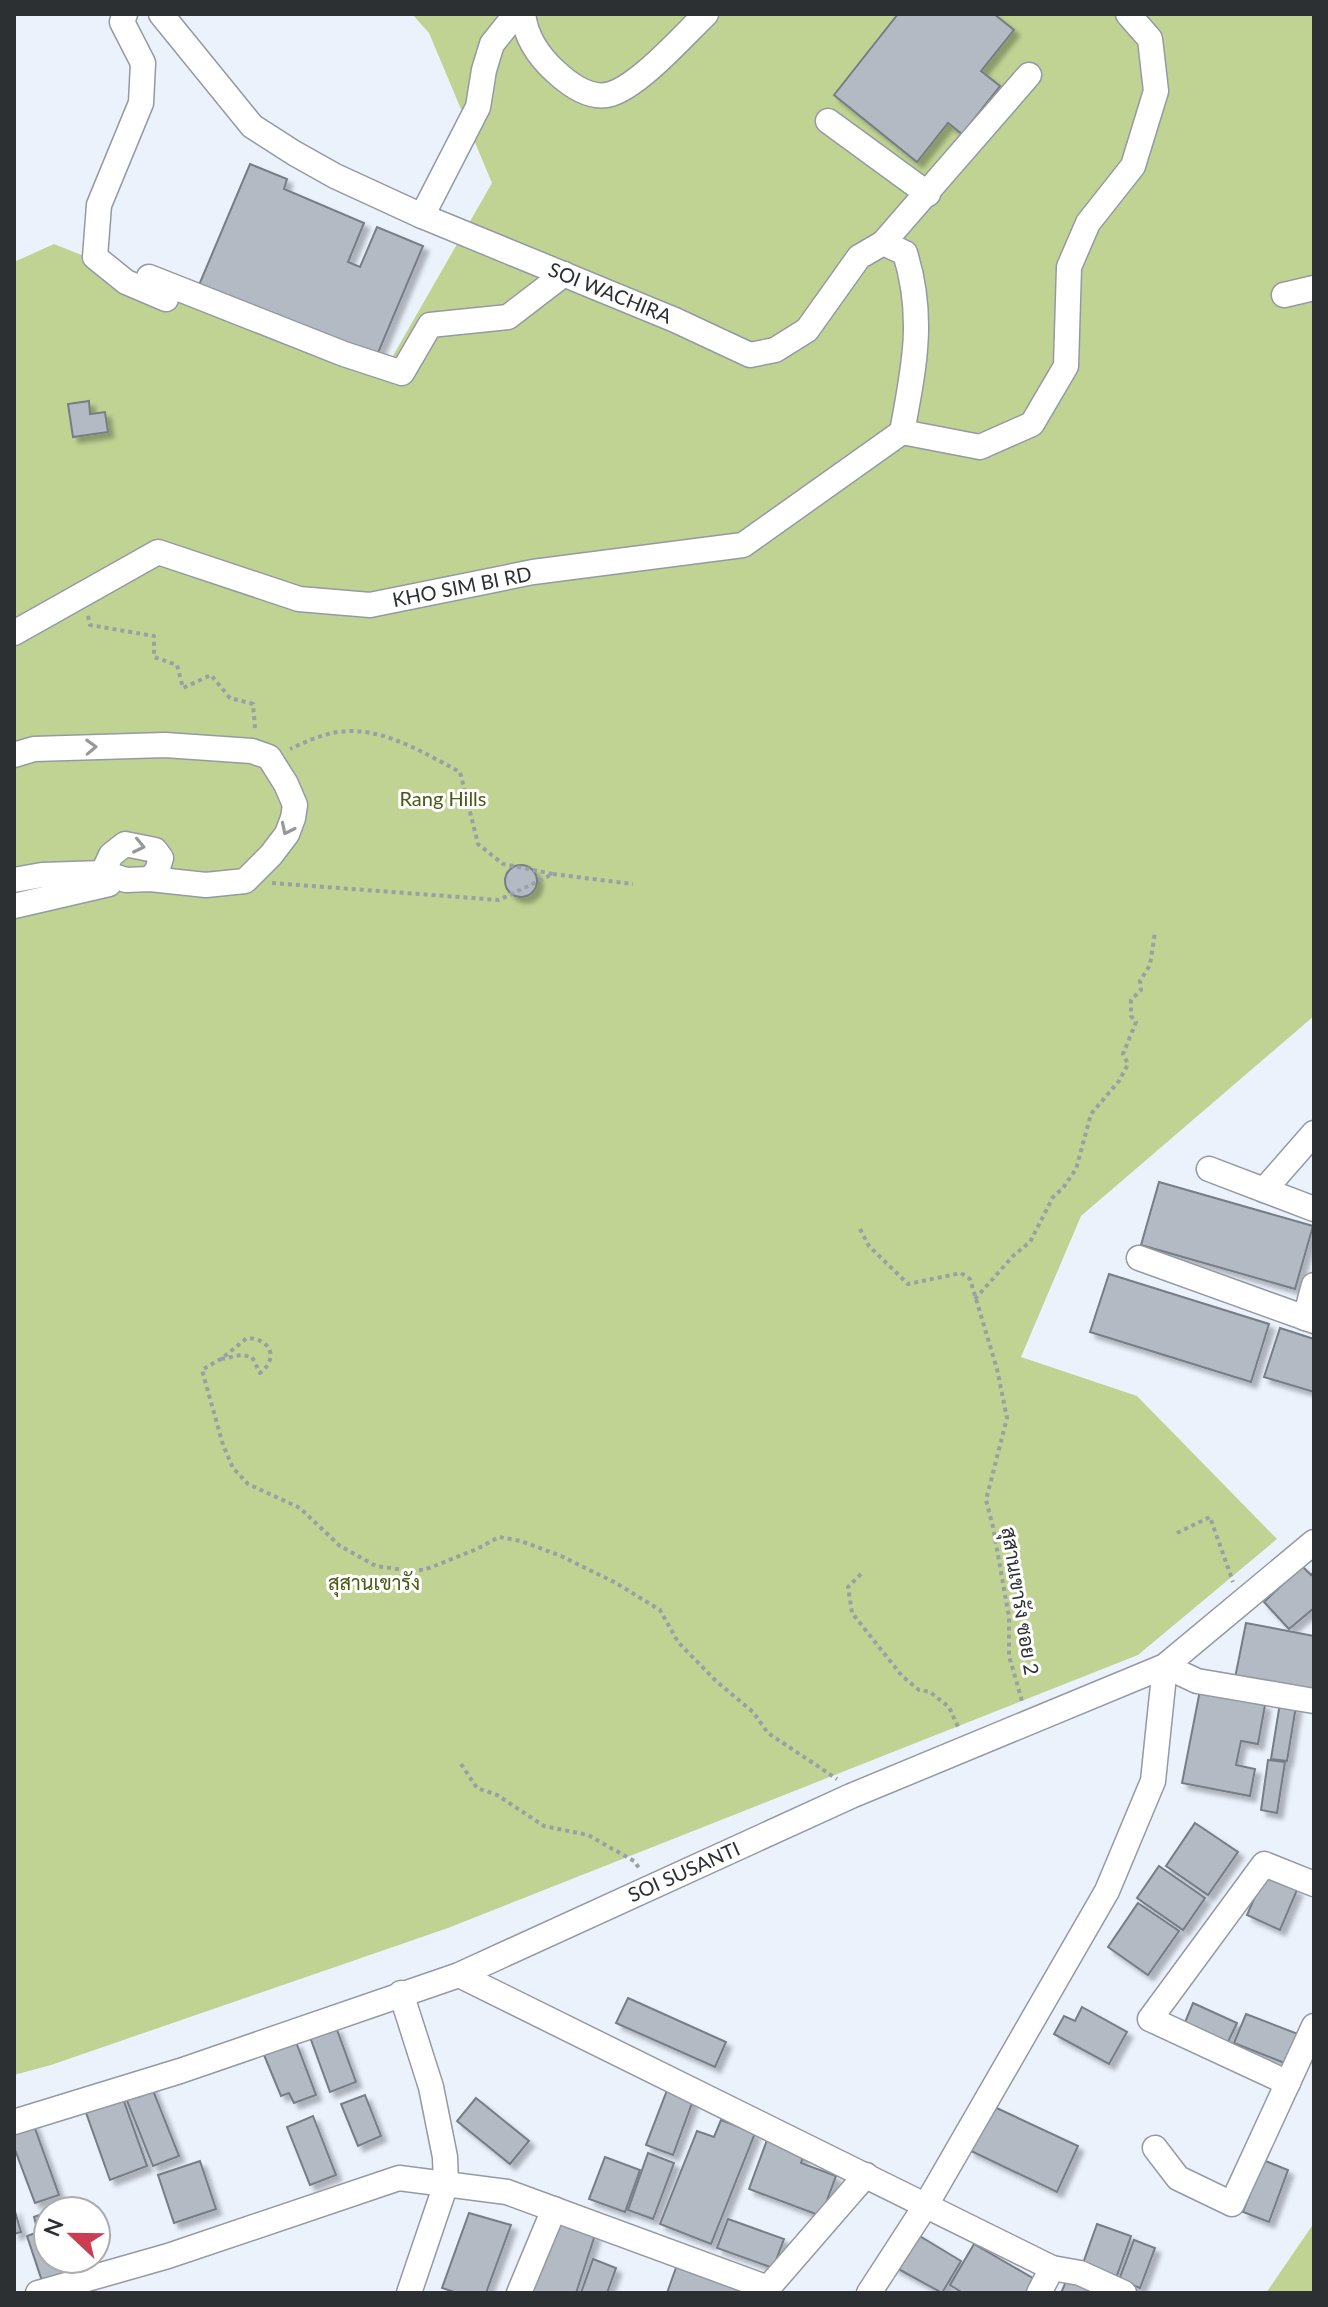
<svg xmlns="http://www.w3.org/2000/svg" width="1328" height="2307" font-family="Lato,Sarabun,sans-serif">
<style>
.green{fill:#c0d393}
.building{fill:#b4bac4;stroke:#777d85;stroke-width:2;filter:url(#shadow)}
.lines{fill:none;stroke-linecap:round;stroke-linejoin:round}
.minor-casing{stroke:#949aa3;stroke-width:27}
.path{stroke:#9b9fa6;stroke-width:4;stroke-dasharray:4 4;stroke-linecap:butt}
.minor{stroke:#fff;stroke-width:24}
.oneway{stroke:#969899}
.labels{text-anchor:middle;stroke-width:6;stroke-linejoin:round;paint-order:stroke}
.street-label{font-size:20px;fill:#2d3033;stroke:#fff}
.park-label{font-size:20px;fill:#495a15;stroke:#fff}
</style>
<defs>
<filter id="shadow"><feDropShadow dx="5.5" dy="5.5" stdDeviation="2" flood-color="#0004"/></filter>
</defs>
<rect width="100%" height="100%" fill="#ecf2fc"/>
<g class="green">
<polygon points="412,14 1314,14 1314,1016 1081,1216 1021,1357 1137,1396 1277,1539 1138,1655 448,1928 51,2065 14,2075 14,262 54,244 382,375 492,183 429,33"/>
<polygon points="1314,2223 1314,2293 1266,2293"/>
</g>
<g class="building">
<polygon points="898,14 994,14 1014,30 981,71 1000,86 962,134 948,123 917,162 834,95"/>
<polygon points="250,164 287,179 284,189 364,223 348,262 360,267 377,227 423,246 375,360 199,285"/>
<polygon points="89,401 90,414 105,412 108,432 73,437 68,404"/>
<circle cx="521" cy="881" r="16"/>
<polygon points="1159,1182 1313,1226 1295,1289 1141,1245"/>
<polygon points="1109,1274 1269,1324 1251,1382 1090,1332"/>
<polygon points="1280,1328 1314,1339 1314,1392 1264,1377"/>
<polygon points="1302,1566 1311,1575 1314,1572 1314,1608 1289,1629 1264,1602"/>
<polygon points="1246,1623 1314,1636 1314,1694 1235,1678"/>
<polygon points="1201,1685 1265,1705 1258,1744 1241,1741 1236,1765 1255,1769 1250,1796 1182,1783"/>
<polygon points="1280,1703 1296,1706 1287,1761 1271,1759"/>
<polygon points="1268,1760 1285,1762 1277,1813 1261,1810"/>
<polygon points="1195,1823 1238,1852 1208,1895 1166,1866"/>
<polygon points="1159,1866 1205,1898 1183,1930 1137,1898"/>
<polygon points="1264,1876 1297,1890 1280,1930 1247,1915"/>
<polygon points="1138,1903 1179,1931 1148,1975 1108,1947"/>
<polygon points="628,1998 726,2042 715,2067 616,2023"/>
<polygon points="1193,2003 1237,2023 1226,2046 1183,2027"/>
<polygon points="1082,2007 1127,2032 1109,2064 1054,2034 1064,2016 1075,2021"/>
<polygon points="1246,2014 1298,2034 1287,2064 1234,2043"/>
<polygon points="336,2027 356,2082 330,2092 310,2037"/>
<polygon points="296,2042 316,2095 294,2103 289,2093 281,2096 264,2055"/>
<polygon points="150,2083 179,2156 153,2166 124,2093"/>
<polygon points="669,2085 695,2095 673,2155 646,2145"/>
<polygon points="121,2093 147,2166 110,2180 84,2107"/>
<polygon points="365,2095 381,2136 358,2146 341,2104"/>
<polygon points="476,2098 529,2141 510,2164 457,2121"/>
<polygon points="990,2105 1078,2146 1057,2192 969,2150"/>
<polygon points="313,2116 336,2175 310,2185 287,2127"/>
<polygon points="721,2120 755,2133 711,2244 660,2224 697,2131 714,2137"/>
<polygon points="33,2123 59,2195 35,2203 14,2147 14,2130"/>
<polygon points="767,2140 804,2154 801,2163 836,2176 821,2216 749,2189"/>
<polygon points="648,2153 674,2163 653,2219 628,2210"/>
<polygon points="605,2157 640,2170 625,2212 589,2199"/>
<polygon points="1263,2160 1288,2170 1269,2222 1243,2212"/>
<polygon points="200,2161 216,2209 174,2223 158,2175"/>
<polygon points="14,2208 21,2232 14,2234"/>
<polygon points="48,2212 48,2259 84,2259 89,2272 44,2287 27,2236 38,2232 34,2217"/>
<polygon points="469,2213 511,2225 486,2293 457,2293 442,2288"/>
<polygon points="728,2219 784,2239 773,2268 717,2248"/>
<polygon points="555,2222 595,2235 576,2293 532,2293"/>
<polygon points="1097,2224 1131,2236 1115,2281 1081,2269"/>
<polygon points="913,2232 961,2261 942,2293 893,2266"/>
<polygon points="1134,2240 1155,2248 1140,2288 1119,2280"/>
<polygon points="974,2244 1038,2281 1031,2293 963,2293 950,2285"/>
<polygon points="593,2259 616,2268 607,2293 581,2293"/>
<polygon points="678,2262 756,2293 667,2293"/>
<polygon points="1067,2279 1095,2293 1061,2293"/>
</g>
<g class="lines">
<defs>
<g id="minor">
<polyline points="125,14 122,22 143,63 141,103 99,205 95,257 126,282 166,299"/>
<path d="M 161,14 L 252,126 L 294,153 L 335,176 L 422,216 L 675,320 L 750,355 L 775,350 L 807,330 L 859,257 L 883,243 L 905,253 C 925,317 914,368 902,432"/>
<path d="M 523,14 C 526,38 538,56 556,72 C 570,85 591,100 611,94 C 640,85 683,36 706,14"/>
<polyline points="828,121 928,194"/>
<polyline points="422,216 478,107 484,70 492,44 516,14"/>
<polyline points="883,243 1029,75"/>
<polyline points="149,277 344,354 402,373 430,325 508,317 564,274"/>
<polyline points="1284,295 1314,288"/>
<polyline points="902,432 980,447 1032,424 1066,366 1069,267 1088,223 1133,166 1156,91 1150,39 1128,14"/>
<polyline points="14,633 158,552 299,599 370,605 533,572 743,545 902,432"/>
<polyline points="14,755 34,749 165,745 252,751 269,757 286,784 295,805 293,818 287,834 271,855 245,881 206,885 150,879 126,880 104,873 42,875 14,880"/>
<polyline points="97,885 111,855 125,844 155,850 161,858 157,871 150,879"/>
<polyline points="14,906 109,884"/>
<polyline points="1209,1169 1314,1209"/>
<polyline points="1264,1190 1314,1133"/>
<polyline points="1139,1258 1314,1321"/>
<polyline points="1305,1318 1314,1285"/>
<polyline points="459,1975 1052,2268 1080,2273 1124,2293"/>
<polyline points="401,1993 431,2087 445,2157 446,2184 409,2293"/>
<polyline points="1288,2083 1150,2019 1264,1864 1314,1884"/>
<polyline points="14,2122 180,2071 459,1975 851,1796 1165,1666 1314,1542"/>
<polyline points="1155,2148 1178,2178 1232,2204 1314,2026"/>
<polyline points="38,2293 168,2256 399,2178 507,2192 768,2288 866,2175"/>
<polyline points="519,2293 554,2209"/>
<polyline points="869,2293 926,2205 1107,1891 1153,1781 1165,1666 1197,1681 1314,1701"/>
<polyline points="1039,2293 1052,2268"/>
</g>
</defs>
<use href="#minor" class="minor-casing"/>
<g class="path">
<polyline points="88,616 90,625 154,636 154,657 177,665 183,688 211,675 230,698 253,704 255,728"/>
<polyline points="553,874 633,884"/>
<path d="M 272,883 L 499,900 L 553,874 L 503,864 L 478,844 L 460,772 C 420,751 373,720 325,735 C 313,738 301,744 290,749"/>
<polyline points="860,1229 869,1246 908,1284 961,1273 970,1279 997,1369 1007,1418 986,1500 993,1527 1009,1617 1009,1656 1022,1701"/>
<polyline points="975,1299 1013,1256 1030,1242 1053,1197 1063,1188 1076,1169 1091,1114 1119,1081 1128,1064 1123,1054 1136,1022 1131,1016 1131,1000 1141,990 1140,981 1150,965 1155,932"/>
<path d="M 221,1359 L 241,1355 L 252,1357 L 260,1373 C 279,1358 271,1339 247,1338 L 221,1359 L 202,1370 L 223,1445 L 233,1468 L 248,1484 L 300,1508 L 340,1546 L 376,1566 L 404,1570 L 424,1570 L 477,1549 L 499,1537 L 521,1541 L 561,1556 L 616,1583 L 660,1610 L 678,1642 L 716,1681 L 753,1712 L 768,1733 L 837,1779"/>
<polyline points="1177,1533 1210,1517 1233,1582"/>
<polyline points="861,1574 848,1587 852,1613 902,1676 919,1690 930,1692 949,1707 958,1727"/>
<polyline points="461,1764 477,1788 497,1795 544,1826 588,1835 634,1861 639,1868"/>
</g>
<use href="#minor" class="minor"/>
</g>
<defs><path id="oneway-chevron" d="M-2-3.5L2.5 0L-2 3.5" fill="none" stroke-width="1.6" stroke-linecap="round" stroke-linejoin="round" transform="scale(2)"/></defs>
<g class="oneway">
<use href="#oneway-chevron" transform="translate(91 747) rotate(-2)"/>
<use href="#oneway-chevron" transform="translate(287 829) rotate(116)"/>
<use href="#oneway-chevron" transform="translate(139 846) rotate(12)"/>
</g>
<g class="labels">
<g class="street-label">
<text transform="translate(610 293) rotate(22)" y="7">SOI WACHIRA</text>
<text transform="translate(462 587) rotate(-11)" y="7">KHO SIM BI RD</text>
<text transform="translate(1020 1601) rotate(81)" y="7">สุสานเขารัง ซอย 2</text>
<text transform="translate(684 1872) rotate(-24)" y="7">SOI SUSANTI</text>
</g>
<g class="park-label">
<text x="443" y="806">Rang Hills</text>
<text x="374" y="1590">สุสานเขารัง</text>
</g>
</g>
<rect width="1328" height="2307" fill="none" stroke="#2d3033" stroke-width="32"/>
<g transform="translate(72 2235) rotate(292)"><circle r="38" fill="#ffffff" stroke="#abacad" stroke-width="2"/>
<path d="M0-6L14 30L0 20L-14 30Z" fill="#cc3c53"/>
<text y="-12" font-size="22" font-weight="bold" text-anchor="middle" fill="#2d3033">N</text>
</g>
</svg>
